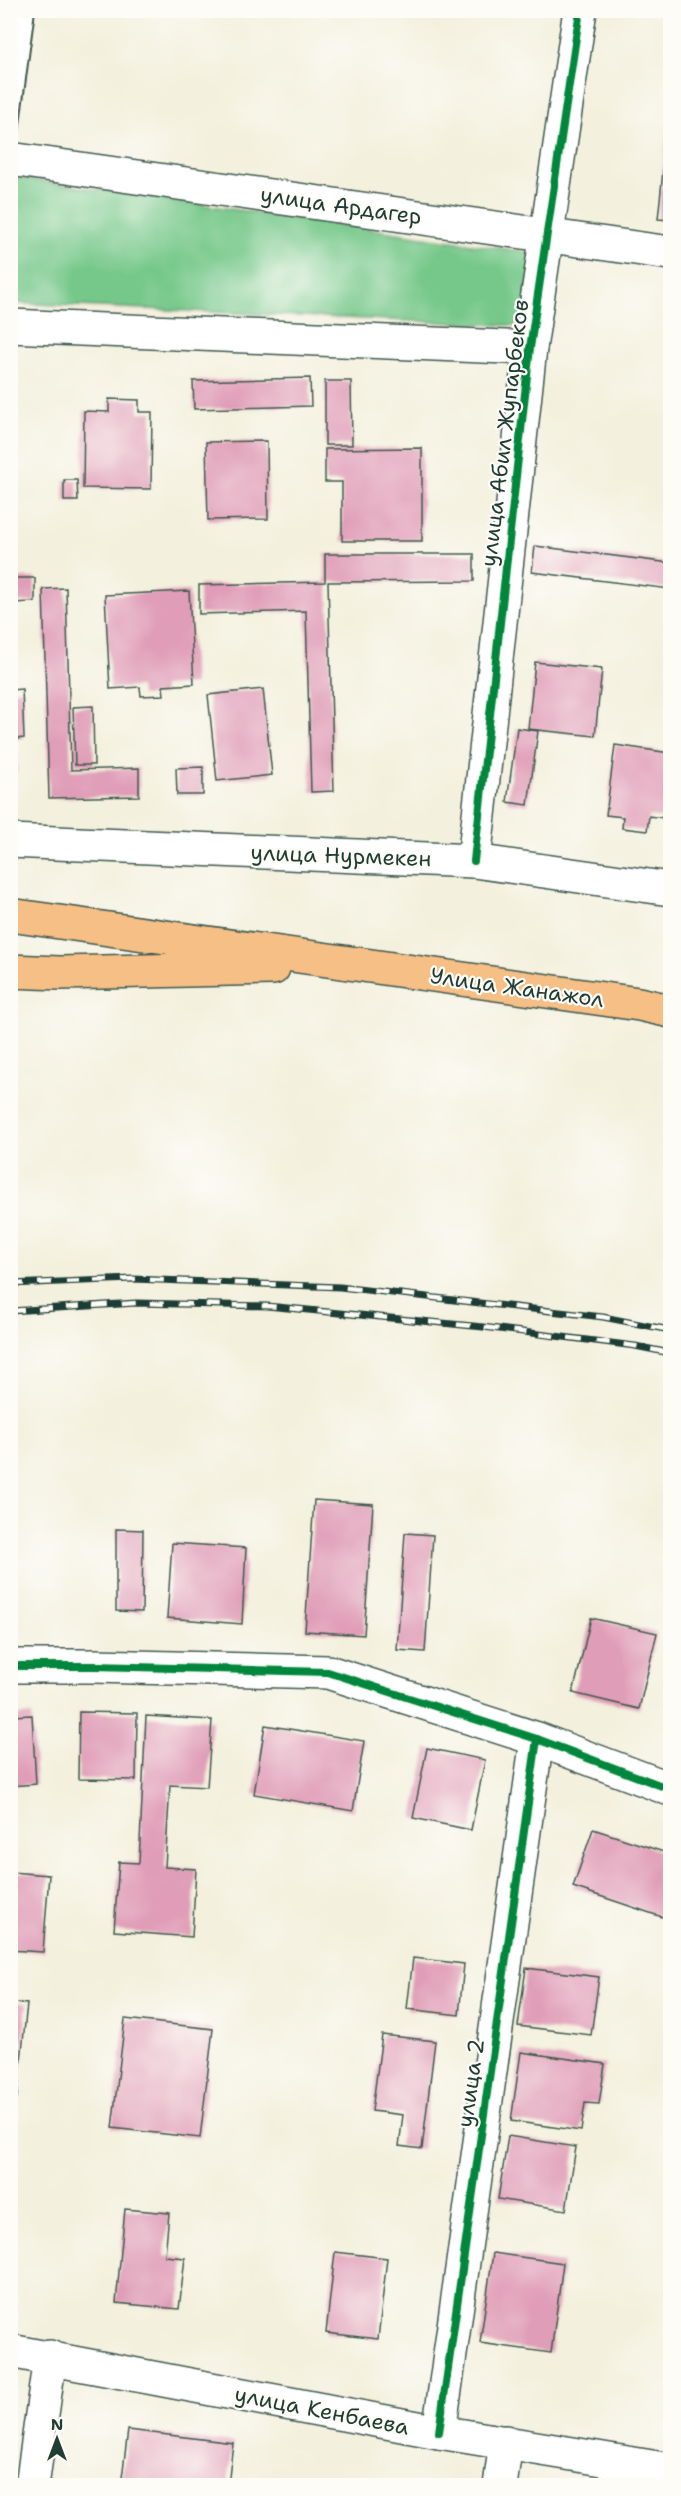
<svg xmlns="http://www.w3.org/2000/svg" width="681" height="2496" font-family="'Shantell Sans',sans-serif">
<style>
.green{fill:#76c88a;stroke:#4a825f;stroke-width:1.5}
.building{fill:#e09db7}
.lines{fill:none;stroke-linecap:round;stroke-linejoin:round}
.service-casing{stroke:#3f584d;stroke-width:20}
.minor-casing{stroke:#3f584d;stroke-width:36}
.primary-casing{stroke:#3f584d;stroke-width:36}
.service{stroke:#fff;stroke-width:16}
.minor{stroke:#fff;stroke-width:33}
.primary{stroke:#f5bf86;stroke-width:33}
.rail-casing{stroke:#1f3d34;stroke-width:7}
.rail{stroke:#fdfcf7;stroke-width:4.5;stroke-dasharray:14;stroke-linecap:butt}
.cycleway-casing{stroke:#fdfcf7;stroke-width:11}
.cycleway{stroke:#00873e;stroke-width:8}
.labels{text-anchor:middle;stroke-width:4.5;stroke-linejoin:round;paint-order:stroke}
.street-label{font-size:22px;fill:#1f3d34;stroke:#fdfcf7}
</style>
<rect width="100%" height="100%" fill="#fdfcf7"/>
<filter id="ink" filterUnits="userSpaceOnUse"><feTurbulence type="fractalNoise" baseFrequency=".0167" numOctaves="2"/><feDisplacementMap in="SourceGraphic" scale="12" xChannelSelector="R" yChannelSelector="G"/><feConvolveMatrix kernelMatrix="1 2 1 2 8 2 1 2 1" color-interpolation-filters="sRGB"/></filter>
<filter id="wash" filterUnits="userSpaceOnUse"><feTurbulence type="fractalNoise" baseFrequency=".008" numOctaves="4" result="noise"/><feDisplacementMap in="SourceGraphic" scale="24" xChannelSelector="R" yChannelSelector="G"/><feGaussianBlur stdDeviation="1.35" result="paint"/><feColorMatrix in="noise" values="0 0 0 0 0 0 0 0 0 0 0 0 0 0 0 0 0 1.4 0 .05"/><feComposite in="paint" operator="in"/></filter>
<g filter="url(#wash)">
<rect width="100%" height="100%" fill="#f3f0dd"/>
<polygon class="green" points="11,177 534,253 523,326 11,303"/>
<g id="blocks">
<g class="building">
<polygon points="669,114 670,114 670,220 658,219"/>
<polygon points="310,378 311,406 194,409 193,381"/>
<polygon points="325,381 351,381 352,445 325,445"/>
<polygon points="109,399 139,400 139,412 152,412 151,489 83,488 84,411 109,412"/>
<polygon points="267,441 268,519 208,520 206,442"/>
<polygon points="422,448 422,541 342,541 342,482 325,482 325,449"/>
<polygon points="64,480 77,480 78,501 64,501"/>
<polygon points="535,546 670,563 670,589 532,572"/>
<polygon points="325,554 474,554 474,581 328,582 334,791 311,792 306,611 199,614 199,585 325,582"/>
<polygon points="10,578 35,578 35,602 10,603"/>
<polygon points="66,588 71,770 139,768 139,796 49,798 43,589"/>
<polygon points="189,591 194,684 163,686 164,695 141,696 140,687 110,689 105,595"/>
<polygon points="535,662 602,669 595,736 528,729"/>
<polygon points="22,689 24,738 15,739 17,772 10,773 10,690"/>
<polygon points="263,689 272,775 217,781 208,695"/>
<polygon points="93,706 94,765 75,765 73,707"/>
<polygon points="517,728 538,731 528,805 507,802"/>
<polygon points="615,745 670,753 670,819 649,816 647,831 622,828 623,817 606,815"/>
<polygon points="203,767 203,795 177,795 176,768"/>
<polygon points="314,1500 373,1504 364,1635 305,1631"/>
<polygon points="116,1529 143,1530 142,1612 116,1611"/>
<polygon points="405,1533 433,1535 425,1652 397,1650"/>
<polygon points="172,1543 246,1548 242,1624 167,1618"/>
<polygon points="591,1618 657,1633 639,1709 573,1693"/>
<polygon points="79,1712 137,1713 136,1780 78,1779"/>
<polygon points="32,1715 36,1784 10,1786 10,1716"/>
<polygon points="146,1716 212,1720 207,1787 170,1785 165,1867 196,1869 192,1937 114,1931 119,1862 139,1863"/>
<polygon points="265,1725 364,1741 353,1811 254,1794"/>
<polygon points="427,1748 485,1760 471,1830 413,1818"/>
<polygon points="593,1829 670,1854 670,1911 668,1919 573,1887"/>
<polygon points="10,1872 49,1875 43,1952 10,1950"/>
<polygon points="413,1958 464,1964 459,2015 407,2009"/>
<polygon points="526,1968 599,1977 591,2035 518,2026"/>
<polygon points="10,2002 27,2004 17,2098 10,2097"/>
<polygon points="125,2019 213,2029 200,2138 112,2128"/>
<polygon points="382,2035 435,2041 422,2149 399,2146 403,2115 372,2111"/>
<polygon points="521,2052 605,2064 599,2104 585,2103 581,2131 511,2121"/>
<polygon points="508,2136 576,2147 566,2210 498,2199"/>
<polygon points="125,2209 169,2213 165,2256 185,2258 179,2309 116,2303"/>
<polygon points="335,2252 387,2258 378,2339 326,2333"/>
<polygon points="493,2253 563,2263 551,2353 480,2343"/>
<polygon points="128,2430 233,2443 228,2486 121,2486"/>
</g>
</g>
</g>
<g filter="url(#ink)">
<use href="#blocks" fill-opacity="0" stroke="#3f584d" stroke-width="1.5"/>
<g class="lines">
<defs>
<polyline id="service" points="10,131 26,10"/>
<g id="minor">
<polyline points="10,159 670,253"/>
<polyline points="10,326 530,348"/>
<polyline points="10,841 474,861 670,889"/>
<polyline points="474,861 530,348 580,10"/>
<polyline points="10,1666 94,1666 328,1672 537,1739 670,1789"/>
<polyline points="10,2351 439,2432 670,2470"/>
<polyline points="439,2432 537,1739"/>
<polyline points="32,2486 50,2357"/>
<polyline points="500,2486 506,2442"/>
</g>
<g id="primary">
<polyline points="10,915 639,1004 670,1011"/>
<polyline points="10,971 60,973 273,968"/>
</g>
</defs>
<use href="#service" class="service-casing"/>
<use href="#minor" class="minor-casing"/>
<use href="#primary" class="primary-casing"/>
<use href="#service" class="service"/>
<use href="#minor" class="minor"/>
<use href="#primary" class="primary"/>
<defs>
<g id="rail">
<polyline points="10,1284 133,1279 340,1287 603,1317 670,1330"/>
<polyline points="10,1311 136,1303 267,1306 483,1327 635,1346 670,1353"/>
</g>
</defs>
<use href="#rail" class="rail-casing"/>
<use href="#rail" class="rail"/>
<defs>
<g id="cycleway">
<polyline points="474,861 530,348 580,10"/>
<polyline points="10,1666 94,1666 328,1672 537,1739 670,1789"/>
<polyline points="439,2432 537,1739"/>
</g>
</defs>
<use href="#cycleway" class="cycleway-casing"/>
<use href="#cycleway" class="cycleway"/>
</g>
</g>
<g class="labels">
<g class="street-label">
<text transform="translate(341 205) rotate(8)" y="8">улица Ардагер</text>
<text transform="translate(504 433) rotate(-83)" y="8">улица Абил Жупарбеков</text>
<text transform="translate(341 855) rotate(2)" y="8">улица Нурмекен</text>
<text transform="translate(517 987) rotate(8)" y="8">Улица Жанажол</text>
<text transform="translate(470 2083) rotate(-82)" y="8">улица 2</text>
<text transform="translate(322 2410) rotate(11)" y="8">улица Кенбаева</text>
</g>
</g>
<rect width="681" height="2496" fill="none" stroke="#fdfcf7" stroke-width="36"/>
<g transform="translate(57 2439)" stroke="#fdfcf7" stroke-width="4.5" paint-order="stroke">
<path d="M0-4.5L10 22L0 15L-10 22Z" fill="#1f3d34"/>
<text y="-9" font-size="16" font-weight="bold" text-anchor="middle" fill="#1f3d34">N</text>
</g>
</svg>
